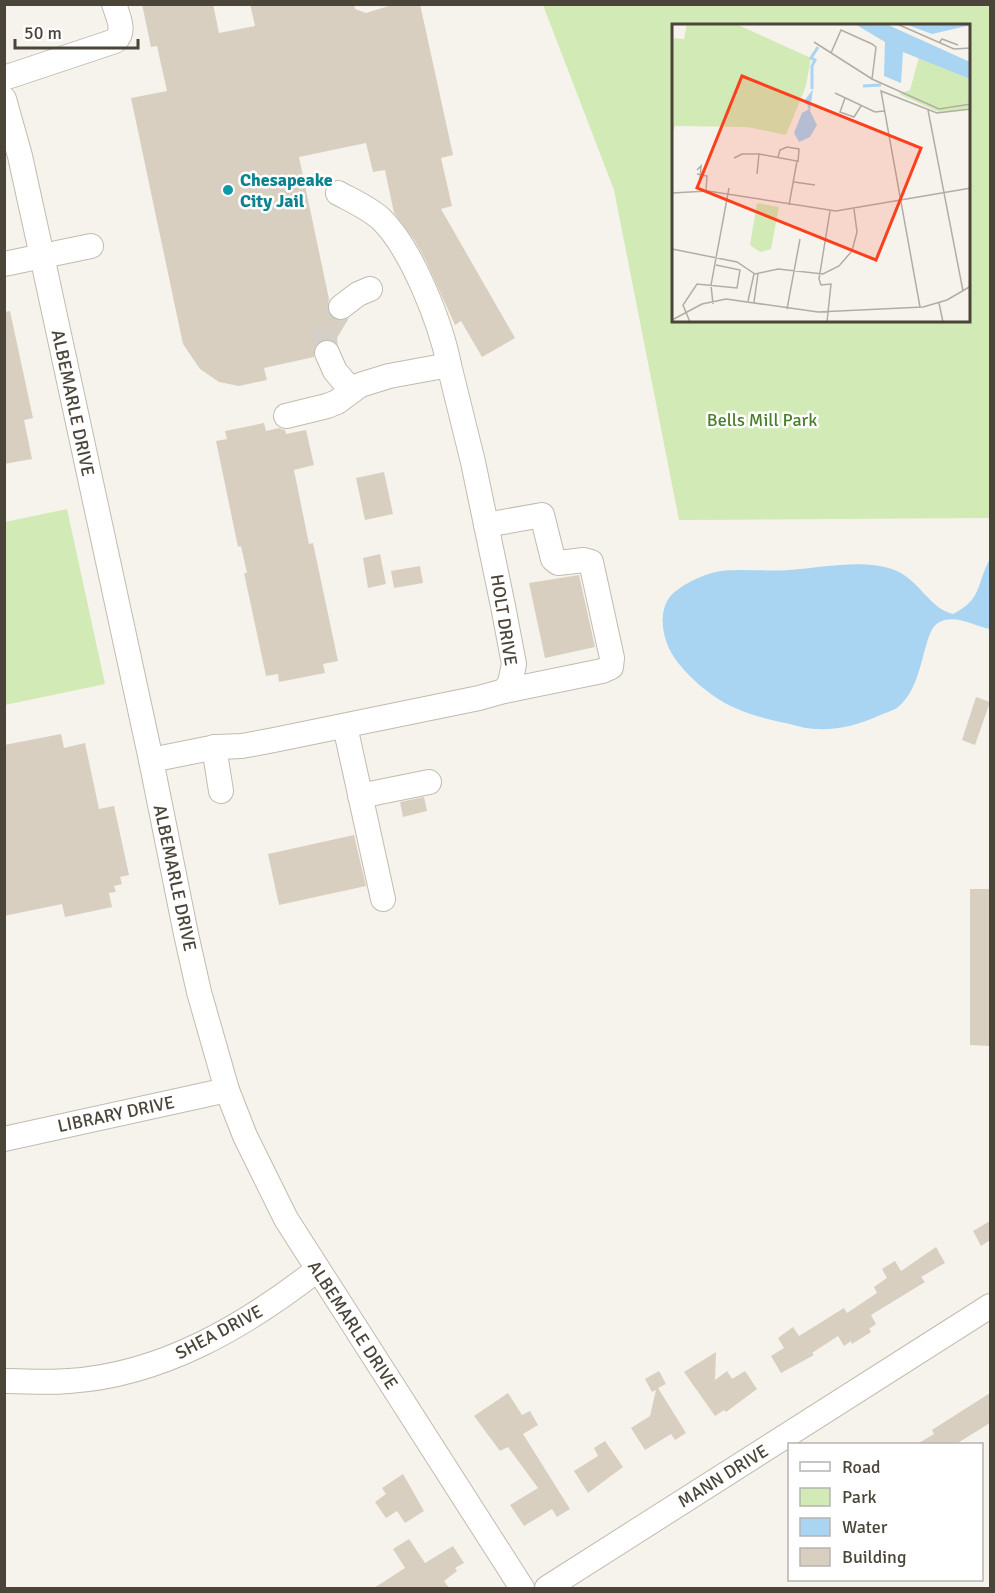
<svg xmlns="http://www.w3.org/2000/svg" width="995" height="1593" font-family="Signika,sans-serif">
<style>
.green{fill:#d2eab5;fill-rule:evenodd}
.water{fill:#a9d4f2}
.building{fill:#d8cfc1}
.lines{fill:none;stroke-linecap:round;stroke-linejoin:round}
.minor-tunnel{stroke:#d4d0c8;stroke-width:24;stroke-dasharray:24 12;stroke-linecap:butt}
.minor-casing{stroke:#c2bbae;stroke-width:26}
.minor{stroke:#fff;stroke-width:24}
.culture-dot{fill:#0f9aa8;stroke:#fff;stroke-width:2}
.labels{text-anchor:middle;stroke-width:5;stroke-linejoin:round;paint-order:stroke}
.culture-label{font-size:18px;font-weight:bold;fill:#0d838f;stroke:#fff;text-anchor:start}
.street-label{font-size:18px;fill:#4b4439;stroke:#fff}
.park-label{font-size:18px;fill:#4a7f2a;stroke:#fff}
.inset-river{fill:none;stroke:#a9d4f2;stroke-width:3}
.inset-road{fill:none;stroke:#b2ada4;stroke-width:1.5}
.view{fill:#fc3f1d;fill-opacity:0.15;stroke:#fc3f1d;stroke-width:3}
.inset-edge{fill:none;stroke:#4b4439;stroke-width:3}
</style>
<rect width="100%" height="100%" fill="#f6f3ec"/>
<g class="green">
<path d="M 543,5 L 990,5 L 990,518 L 679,520 L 614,190 ZM 674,26 L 970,26 L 970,321 L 674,321 Z"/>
<polygon points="67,509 105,684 5,705 5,522"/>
</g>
<path class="water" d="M 990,559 L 990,629 C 973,626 955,613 938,623 C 922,632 925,686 898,707 C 893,711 884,713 878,716 C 858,725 838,730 816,729 C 806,729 795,725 785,723 C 768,719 749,715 733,707 C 711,697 685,675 672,654 C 663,639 658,614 669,598 C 677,587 700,576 712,573 C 731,567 767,572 789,570 C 822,568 860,559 892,569 C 919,578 928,608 953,614 C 983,599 976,584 990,559 Z"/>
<g class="building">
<polygon points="142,4 213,4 219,33 255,26 250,4 354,4 355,9 366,13 395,4 420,4 453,155 441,158 452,206 441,209 515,338 482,357 461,321 455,325 426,261 415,241 394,213 385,170 373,172 366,143 299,157 329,299 327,309 330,316 336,320 343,321 349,318 335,341 328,339 321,340 315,345 314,357 264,368 267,380 239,386 219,382 200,369 183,344 131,98 167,91 157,46 151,47"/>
<polygon points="10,311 33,418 24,420 32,459 4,464 4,312"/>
<polygon points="264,423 266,431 279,428 285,430 286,434 306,430 314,465 294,470 309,544 313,543 338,661 323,664 325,673 279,682 278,674 266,676 244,573 247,573 241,546 238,547 216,441 227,439 225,431"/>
<polygon points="384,472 393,514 365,520 356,478"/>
<polygon points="380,554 386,584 368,588 363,558"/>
<polygon points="420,566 423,583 394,588 391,571"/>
<polygon points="579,575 595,647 545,658 529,583"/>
<polygon points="976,697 990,702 975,745 962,740"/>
<polygon points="61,734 64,748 85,743 99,809 114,806 129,875 120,877 122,884 114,886 116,892 109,893 112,907 65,917 62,904 4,916 4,745"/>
<polygon points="424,797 427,811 403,817 400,802"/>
<polygon points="354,835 366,886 279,905 268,854"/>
<polygon points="970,889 990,889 990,1046 970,1045"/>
<polygon points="990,1221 990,1240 981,1246 973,1231"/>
<polygon points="936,1247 945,1263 921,1277 925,1282 871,1315 876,1324 869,1329 871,1332 852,1344 851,1341 844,1346 838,1336 812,1353 814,1355 781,1373 771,1356 784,1348 778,1338 793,1327 799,1336 844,1308 847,1313 877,1293 874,1287 887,1278 882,1269 895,1261 901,1271"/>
<polygon points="716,1352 715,1380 727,1371 732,1379 745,1371 757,1389 726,1412 724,1410 715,1416 684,1372"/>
<polygon points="659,1371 666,1384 658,1388 686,1433 675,1440 671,1434 645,1450 631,1428 650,1416 656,1390 652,1392 645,1379"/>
<polygon points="508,1393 522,1415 530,1411 538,1425 523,1434 570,1509 557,1517 552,1509 524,1526 510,1505 538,1488 508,1447 500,1451 474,1416"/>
<polygon points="990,1393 990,1423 956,1444 917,1444 934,1434 932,1430"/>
<polygon points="605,1441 623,1467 588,1493 574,1471 598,1456 594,1448"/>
<polygon points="403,1474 424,1511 405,1523 397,1511 386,1518 375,1502 386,1494 382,1488"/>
<polygon points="409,1539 425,1563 453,1546 464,1563 455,1568 457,1571 444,1581 449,1588 374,1588 405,1568 393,1549"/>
</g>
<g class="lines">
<path class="minor-tunnel" d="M 327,353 C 322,331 327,324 341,307"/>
<defs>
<g id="minor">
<path d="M 4,78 L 115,41 C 126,31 118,17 114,4"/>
<polyline points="4,99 20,156 42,256 151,760 186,934 199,992 227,1090 245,1136 286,1219 522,1588"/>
<path d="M 338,193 C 353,201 369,208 381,219 C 412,249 441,324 449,365"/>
<polyline points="4,264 91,246"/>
<polyline points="341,307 358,294 370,289"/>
<polyline points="327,353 335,371 351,390"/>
<polyline points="486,525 542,515 553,559 558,563 584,560 591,562 612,658 611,667 602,671 504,691"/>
<polyline points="345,726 383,899"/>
<polyline points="214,747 221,791"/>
<polyline points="151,760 216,747 242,746 274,740 479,698 504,691 510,683 514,664 503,606 473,462 449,365 389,376 360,385 337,402 327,406 286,416"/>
<polyline points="360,796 429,782"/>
<polyline points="4,1139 227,1090"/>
<path d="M 4,1381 C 26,1381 47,1383 69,1381 C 162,1375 245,1326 317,1270"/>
<polyline points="547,1588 990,1306"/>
</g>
</defs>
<use href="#minor" class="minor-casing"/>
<use href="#minor" class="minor"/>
</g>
<circle class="culture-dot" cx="228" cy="190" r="6"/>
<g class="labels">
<g class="culture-label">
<text x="240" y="186">Chesapeake<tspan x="240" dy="21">City Jail</tspan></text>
</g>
<g class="street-label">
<text transform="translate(73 403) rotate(78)" y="6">ALBEMARLE DRIVE</text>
<text transform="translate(504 620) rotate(81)" y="6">HOLT DRIVE</text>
<text transform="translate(175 878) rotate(78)" y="6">ALBEMARLE DRIVE</text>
<text transform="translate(116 1114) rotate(-12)" y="6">LIBRARY DRIVE</text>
<text transform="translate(353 1325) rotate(57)" y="6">ALBEMARLE DRIVE</text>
<text transform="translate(219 1332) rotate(-28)" y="6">SHEA DRIVE</text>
<text transform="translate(723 1476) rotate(-32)" y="6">MANN DRIVE</text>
</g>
<g class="park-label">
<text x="762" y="426">Bells Mill Park</text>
</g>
</g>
<g transform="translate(672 24)">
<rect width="298" height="298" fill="#f6f3ec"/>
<path d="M 15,0 L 64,0 L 139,34 L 134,62 L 114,111 L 75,103 L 3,102 L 0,111 L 0,14 L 12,15 ZM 247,33 L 298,55 L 298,84 L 269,89 L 227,70 L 238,66 ZM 85,179 L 107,183 L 99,225 L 88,228 L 78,221 Z" fill="#d2eab5"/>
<path d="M 183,0 L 214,0 L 298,38 L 298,55 L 231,28 L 229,59 L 212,52 L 213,18 ZM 233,0 L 298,0 L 299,1 L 260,10 ZM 141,65 L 138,87 L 145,101 L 138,113 L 127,118 L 122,109 L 130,89 L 137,85 L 133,76 Z" fill="#a9d4f2"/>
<path class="inset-river" d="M 191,62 L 209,61M 140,65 L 140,42 L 143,36 L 139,34 L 146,23"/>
<path class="inset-road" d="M 225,0 L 282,25 L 299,24M 142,18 L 200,55 L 267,85 L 299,80M 267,19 L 270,15 L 286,21M 159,29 L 169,6 L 200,20 L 204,23 L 200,55M 163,69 L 203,88 L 212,87M 173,74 L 168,88 L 182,93 L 189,82M 256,86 L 291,267M 106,133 L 108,126 L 115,123 L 127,125 L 126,138M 62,134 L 70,130 L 87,130M 25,146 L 29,142 L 28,156M 25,150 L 35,152 L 34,167M 85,150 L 87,130 L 125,137 L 117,181M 122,158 L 143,161M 0,169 L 36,167 L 164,187 L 299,164M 0,225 L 65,238 L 83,250 L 106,245 L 151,250 L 167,242 L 180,227 L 185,208 L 182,185M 76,277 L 82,250M 82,278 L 86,250M 267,279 L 271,298M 41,280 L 39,261 L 57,164M 248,283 L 209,67 L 265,89 L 299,85M 115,285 L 128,215M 0,296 L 30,280 L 54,275 L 146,288 L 251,283 L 275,276 L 299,262M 18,298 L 11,281 L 25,260 L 65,264 L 68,246 L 44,241M 155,298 L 159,260 L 149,261 L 147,255 L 158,187"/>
<path class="view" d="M 70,52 L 249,124 L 204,236 L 25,164 Z"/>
<rect width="298" height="298" class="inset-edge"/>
</g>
<rect width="995" height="1593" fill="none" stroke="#4b4439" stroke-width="12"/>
<rect x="788" y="1443" width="195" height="138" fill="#ffffff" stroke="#b7b4b0" stroke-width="1.5"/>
<rect x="800" y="1462" width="30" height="9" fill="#ffffff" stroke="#b7b4b0" stroke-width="1.5"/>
<text x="842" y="1473" font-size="18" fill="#4b4439">Road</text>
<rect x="800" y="1488" width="30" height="18" fill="#d2eab5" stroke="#b7b4b0" stroke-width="1.5"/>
<text x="842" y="1503" font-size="18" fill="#4b4439">Park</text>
<rect x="800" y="1518" width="30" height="18" fill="#a9d4f2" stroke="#b7b4b0" stroke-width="1.5"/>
<text x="842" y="1533" font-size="18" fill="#4b4439">Water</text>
<rect x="800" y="1548" width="30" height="18" fill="#d8cfc1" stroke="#b7b4b0" stroke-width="1.5"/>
<text x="842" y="1563" font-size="18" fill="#4b4439">Building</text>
<path d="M15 39v9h123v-9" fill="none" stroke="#4b4439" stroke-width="3"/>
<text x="24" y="39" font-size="18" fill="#4b4439" stroke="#ffffff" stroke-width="4.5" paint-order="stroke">50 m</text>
</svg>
